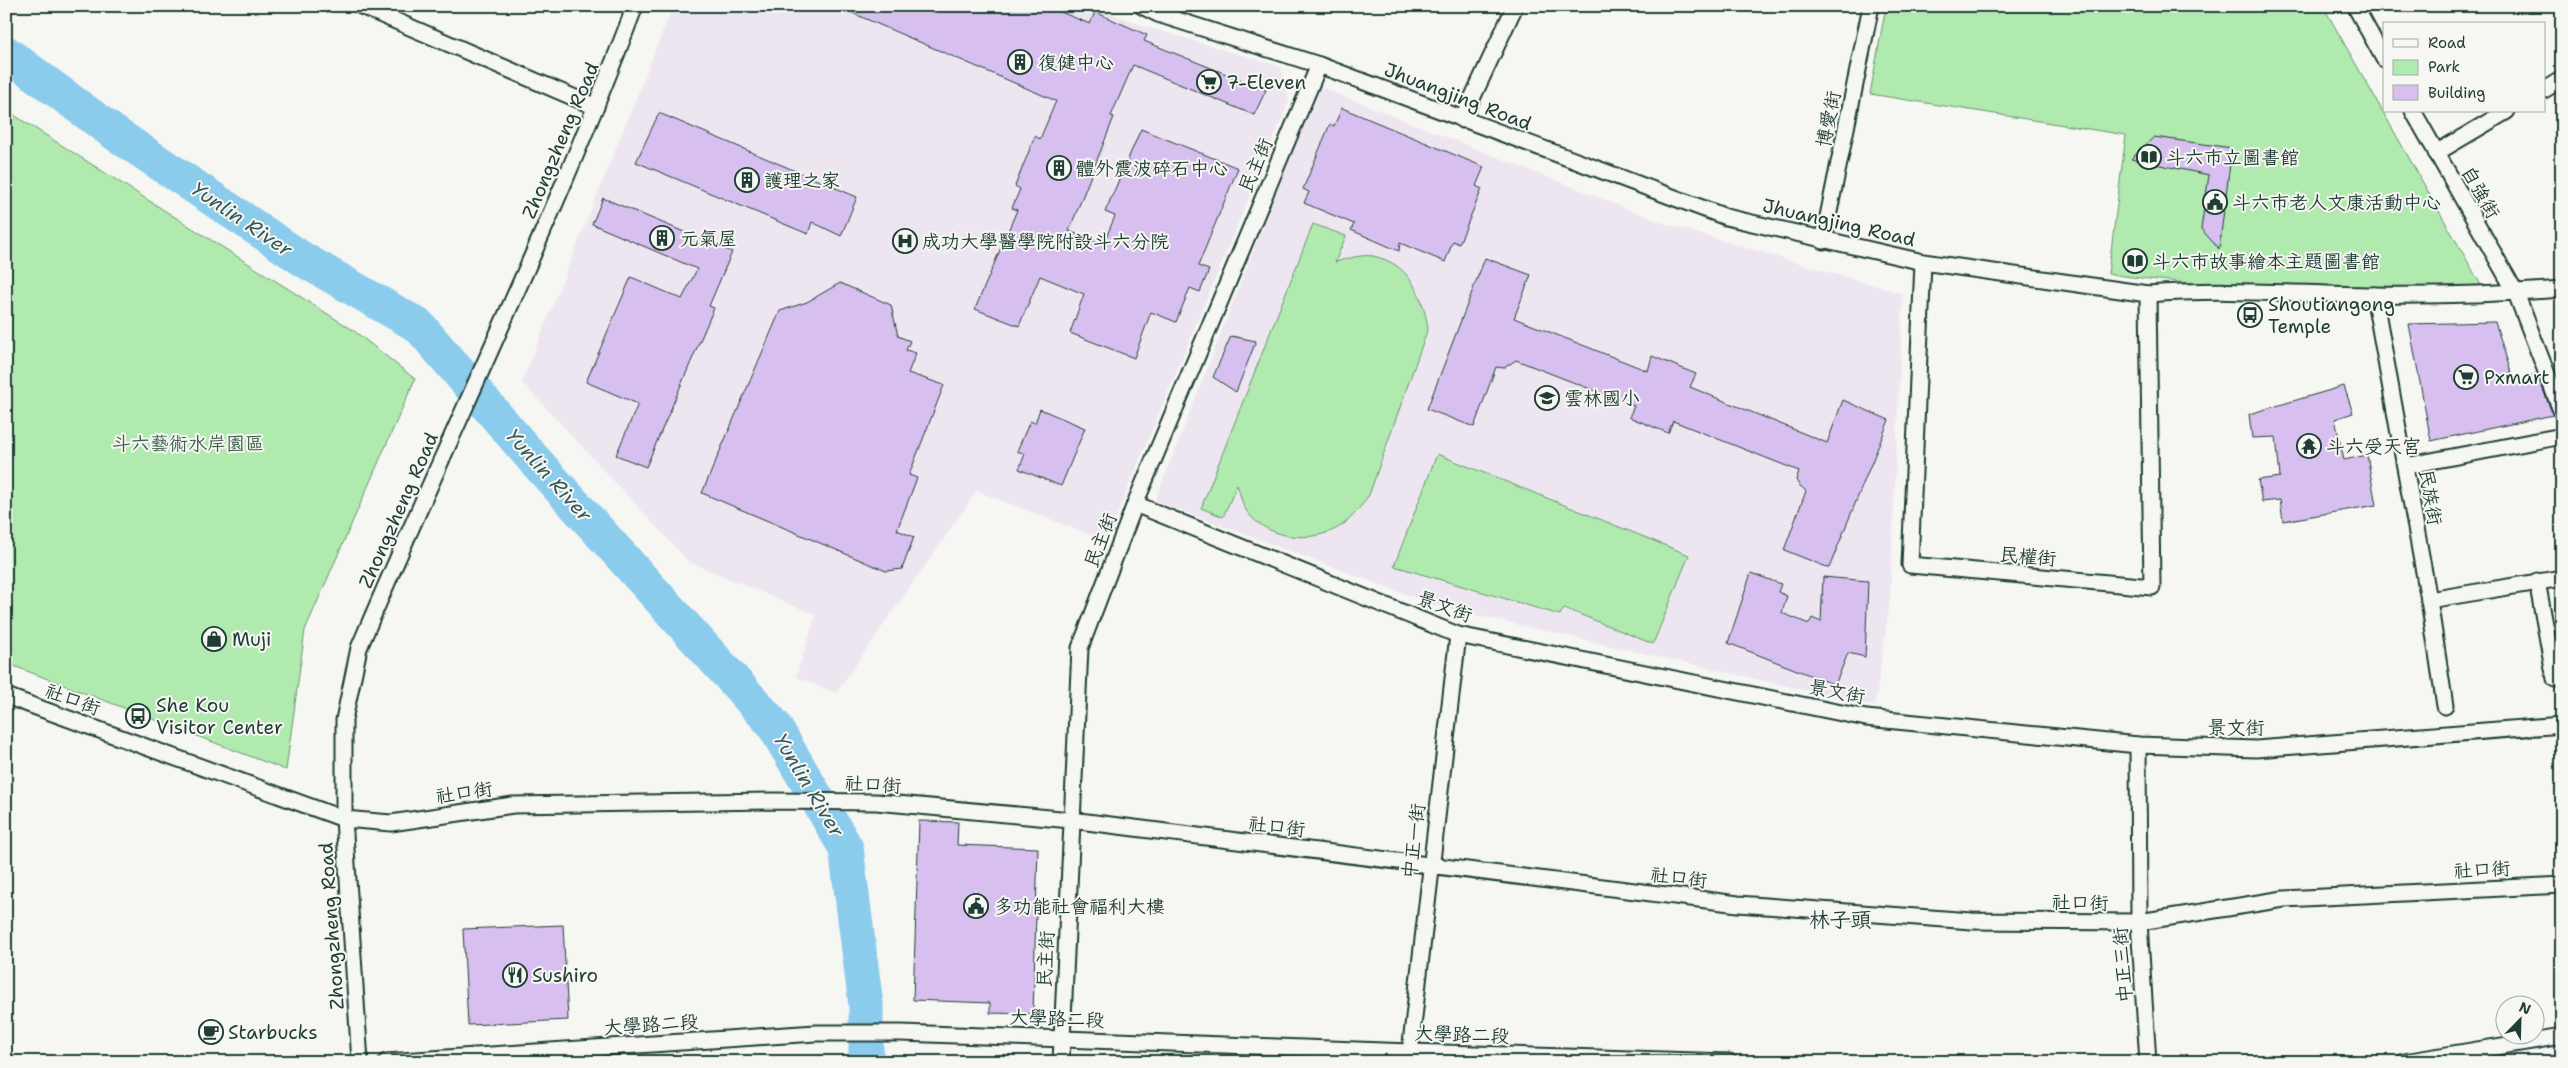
<svg xmlns="http://www.w3.org/2000/svg" width="2568" height="1068" font-family="'Shantell Sans','LXGW WenKai TC',sans-serif">
<style>
.built{fill:#ede6f1}
.green{fill:#b0eaae;stroke:#689471}
.lines{fill:none;stroke-linecap:round;stroke-linejoin:round}
.river{stroke:#8bcced;stroke-width:35}
.building{fill:#d7c0f0;stroke:#1f3d34}
.minor-casing{stroke:#1f3d34;stroke-width:19}
.minor{stroke:#f6f6f2;stroke-width:15}
.labels{text-anchor:middle;stroke-width:4;stroke-linejoin:round;paint-order:stroke}
.poi-label{font-size:19px;fill:#1f3d34;stroke:#f6f6f2;text-anchor:start}
.street-label{font-size:19px;fill:#1f3d34;stroke:#f6f6f2}
.park-label{font-size:19px;fill:#3c604c;stroke:#f6f6f2}
.water-label{font-size:20px;font-style:italic;fill:#355a59;stroke:#f6f6f2}
.quarter-label{font-size:21px;fill:#1f3d34;stroke:#f6f6f2}
</style>
<rect width="100%" height="100%" fill="#f6f6f2"/>
<filter id="ink" filterUnits="userSpaceOnUse"><feTurbulence type="fractalNoise" baseFrequency=".02" numOctaves="2"/><feDisplacementMap in="SourceGraphic" scale="10" xChannelSelector="R" yChannelSelector="G"/><feConvolveMatrix kernelMatrix="1 2 1 2 8 2 1 2 1" color-interpolation-filters="sRGB"/></filter>
<g filter="url(#ink)">
<g class="built">
<polygon points="673,6 1094,6 1144,26 1281,67 1289,101 1106,541 977,491 836,693 796,677 816,615 689,562 522,382"/>
<polygon points="1318,86 1663,223 1903,294 1890,600 1875,706 1440,607 1155,501"/>
</g>
<g class="green">
<path d="M 1886,6 L 2323,6 L 2486,294 C 2360,291 2233,291 2108,274 L 2126,135 L 1870,94 Z"/>
<polygon points="6,110 353,330 415,379 305,630 286,770 6,663"/>
<path d="M 1313,224 L 1346,236 L 1335,262 C 1347,259 1361,254 1373,256 C 1409,263 1423,295 1428,328 L 1369,495 C 1361,506 1353,518 1341,526 C 1312,545 1262,539 1244,507 C 1241,500 1240,492 1237,485 L 1223,517 L 1201,508 Z"/>
<polygon points="1437,454 1689,555 1653,644 1564,608 1560,615 1394,566"/>
</g>
<g class="lines">
<polyline class="river" points="6,53 113,132 304,260 419,326 529,454 773,724 846,848 866,1005 866,1062"/>
</g>
<g class="building">
<polygon points="836,6 1046,6 1090,24 1095,12 1147,35 1144,41 1266,90 1254,115 1133,65 1111,116 1114,117 1069,231 1103,245 1115,216 1105,212 1141,129 1238,168 1198,266 1209,270 1200,292 1190,288 1176,322 1151,312 1134,358 1070,333 1084,294 1040,276 1019,326 975,309 1017,210 1012,208 1020,189 1015,186 1035,136 1040,139 1056,101"/>
<polygon points="1342,108 1484,167 1476,186 1482,189 1459,244 1453,241 1445,262 1400,243 1399,251 1351,230 1354,224 1304,203 1309,192 1303,189 1330,124 1334,126"/>
<polygon points="659,113 857,197 841,236 812,222 808,234 636,162"/>
<polygon points="2154,137 2232,148 2219,249 2201,229 2209,175 2131,159"/>
<polygon points="603,198 732,252 709,306 714,308 646,467 616,455 638,404 586,382 631,277 682,299 697,269 592,224"/>
<polygon points="1485,258 1531,275 1514,318 1648,371 1652,356 1696,374 1690,387 1827,443 1843,400 1889,420 1829,568 1784,550 1806,491 1799,485 1796,480 1799,471 1673,421 1668,433 1629,417 1634,406 1516,360 1504,368 1496,367 1474,427 1427,409"/>
<polygon points="840,283 891,305 898,336 910,341 906,350 916,353 908,373 944,385 909,475 917,478 897,530 914,537 902,569 886,571 702,493 780,311 807,302"/>
<polygon points="2495,322 2514,382 2537,374 2553,415 2431,441 2409,324"/>
<polygon points="1231,336 1256,341 1236,392 1213,377"/>
<polygon points="2344,386 2353,413 2335,419 2344,460 2367,455 2376,505 2283,521 2280,500 2262,502 2258,480 2280,477 2276,437 2252,438 2249,414"/>
<polygon points="1040,409 1085,428 1061,486 1019,469 1025,454 1017,451 1030,421 1035,423"/>
<polygon points="1751,573 1781,584 1778,592 1787,596 1782,613 1809,624 1812,618 1821,622 1823,577 1868,581 1865,657 1848,653 1835,685 1728,643"/>
<polygon points="919,821 958,822 957,845 1038,848 1033,1014 990,1013 990,1003 913,1000"/>
<polygon points="563,925 568,1020 468,1025 463,929"/>
</g>
<g class="lines">
<defs>
<g id="minor">
<polyline points="361,6 596,107"/>
<path d="M 1142,6 L 1158,14 L 1319,65 L 1726,217 L 1923,262 L 2148,294 C 2222,288 2297,294 2372,295 C 2435,296 2499,294 2562,289"/>
<polyline points="2355,6 2384,59"/>
<polyline points="2544,90 2562,79"/>
<polyline points="2413,111 2516,293 2562,413"/>
<polyline points="1462,120 1515,6"/>
<polyline points="2436,153 2507,111"/>
<polyline points="1823,241 1871,6"/>
<polyline points="1923,262 1910,565 2152,587 2148,294"/>
<polyline points="2374,295 2429,600 2445,706"/>
<polyline points="2405,466 2562,436"/>
<polyline points="1135,504 1458,635 1866,718 2138,745 2256,749 2562,725"/>
<polyline points="2537,581 2555,679"/>
<polyline points="2429,600 2562,578"/>
<polyline points="6,696 344,819 391,823 513,805 773,801 876,802 1071,820 1738,904 1972,921 2139,922 2284,899 2562,885"/>
<polyline points="2138,745 2139,922 2148,1062"/>
<polyline points="1410,1052 1458,635"/>
<path d="M 360,1062 L 344,819 L 344,720 L 359,648 C 450,433 553,224 635,6"/>
<polyline points="386,1062 816,1033 901,1033 1410,1052 1729,1062"/>
<polyline points="1061,1062 1080,648 1135,504 1319,65"/>
<polyline points="2404,1062 2562,1036"/>
</g>
</defs>
<use href="#minor" class="minor-casing"/>
<use href="#minor" class="minor"/>
</g>
</g>
<defs>
<symbol id="building-ring" viewBox="-11 -11 22 22"><circle r="9.5" fill="#f6f6f2" stroke="#1f3d34" stroke-width="1.5"/><path d="M-4-6H4V6H1V3H-1V6H-4ZM-2.5-4.3h1.7v1.8h-1.7ZM.8-4.3h1.7v1.8H.8ZM-2.5-1h1.7V.8h-1.7ZM.8-1h1.7V.8H.8Z" fill="#1f3d34"/></symbol>
<symbol id="supermarket-ring" viewBox="-11 -11 22 22"><circle r="9.5" fill="#f6f6f2" stroke="#1f3d34" stroke-width="1.5"/><path d="M-6-5.5h2.5l.6 2H6L4.5 2H-2.5L-4.4-4H-6ZM-1.5 3.2a1.3 1.3 0 1 0 .1 0ZM3 3.2a1.3 1.3 0 1 0 .1 0Z" fill="#1f3d34"/></symbol>
<symbol id="library-ring" viewBox="-11 -11 22 22"><circle r="9.5" fill="#f6f6f2" stroke="#1f3d34" stroke-width="1.5"/><path d="M-6-4Q-3-5.5-.7-3.5V5Q-3 3-6 4ZM6-4Q3-5.5 .7-3.5V5Q3 3 6 4Z" fill="#1f3d34"/></symbol>
<symbol id="civic-ring" viewBox="-11 -11 22 22"><circle r="9.5" fill="#f6f6f2" stroke="#1f3d34" stroke-width="1.5"/><path d="M-.6-6.5H3V-4.5H.6V-3L4-1V1h2V6H-6V1h2V-1L-.6-3ZM-1.2 2.5V6h2.4V2.5Z" fill="#1f3d34"/></symbol>
<symbol id="hospital-ring" viewBox="-11 -11 22 22"><circle r="9.5" fill="#f6f6f2" stroke="#1f3d34" stroke-width="1.5"/><path d="M-5-5h3v3.5h4V-5h3V5h-3V1.5h-4V5h-3Z" fill="#1f3d34"/></symbol>
<symbol id="bus-ring" viewBox="-11 -11 22 22"><circle r="9.5" fill="#f6f6f2" stroke="#1f3d34" stroke-width="1.5"/><path d="M-5-6H5V4H4V6H2V4H-2V6H-4V4H-5ZM-3.5-4V0h7V-4ZM-3.5 1.2v1.5H-2V1.2ZM2 1.2v1.5H3.5V1.2Z" fill="#1f3d34"/></symbol>
<symbol id="school-ring" viewBox="-11 -11 22 22"><circle r="9.5" fill="#f6f6f2" stroke="#1f3d34" stroke-width="1.5"/><path d="M0-5L7-2L0 1L-7-2ZM-4 1L0 2.5L4 1V4Q0 6-4 4Z" fill="#1f3d34"/></symbol>
<symbol id="temple-ring" viewBox="-11 -11 22 22"><circle r="9.5" fill="#f6f6f2" stroke="#1f3d34" stroke-width="1.5"/><path d="M0-6L5-2H3V0L6.5 2.5H4V6H1.5V3h-3V6H-4V2.5H-6.5L-3 0V-2H-5Z" fill="#1f3d34"/></symbol>
<symbol id="shop-ring" viewBox="-11 -11 22 22"><circle r="9.5" fill="#f6f6f2" stroke="#1f3d34" stroke-width="1.5"/><path d="M-5-2.5h2.3a2.7 3.5 0 0 1 5.4 0H5L5.5 6h-11ZM-1.5-2.5h3a1.5 2.3 0 0 0-3 0Z" fill="#1f3d34"/></symbol>
<symbol id="restaurant-ring" viewBox="-11 -11 22 22"><circle r="9.5" fill="#f6f6f2" stroke="#1f3d34" stroke-width="1.5"/><path d="M-5-6h1v4h1v-4h1v4h1v-4h1v5L-1.5 .5V6h-2V.5L-5-1ZM5-6V6H3V1.5H1.5Q1.5-4 5-6Z" fill="#1f3d34"/></symbol>
<symbol id="cafe-ring" viewBox="-11 -11 22 22"><circle r="9.5" fill="#f6f6f2" stroke="#1f3d34" stroke-width="1.5"/><path d="M-5.5-4.5H6V0H3Q3 3.5 0 3.5H-2.5Q-5.5 3.5-5.5 0ZM3-3.2v2h1.7v-2ZM-6 4.5H4V6H-6Z" fill="#1f3d34"/></symbol>
</defs>
<g fill-rule="evenodd">
<use href="#building-ring" x="1006" y="48" width="28" height="28"/>
<use href="#supermarket-ring" x="1195" y="68" width="28" height="28"/>
<use href="#library-ring" x="2135" y="143" width="28" height="28"/>
<use href="#building-ring" x="1045" y="154" width="28" height="28"/>
<use href="#building-ring" x="733" y="166" width="28" height="28"/>
<use href="#civic-ring" x="2201" y="188" width="28" height="28"/>
<use href="#building-ring" x="648" y="224" width="28" height="28"/>
<use href="#hospital-ring" x="891" y="227" width="28" height="28"/>
<use href="#library-ring" x="2121" y="247" width="28" height="28"/>
<use href="#bus-ring" x="2236" y="301" width="28" height="28"/>
<use href="#supermarket-ring" x="2452" y="363" width="28" height="28"/>
<use href="#school-ring" x="1533" y="384" width="28" height="28"/>
<use href="#temple-ring" x="2295" y="432" width="28" height="28"/>
<use href="#shop-ring" x="200" y="625" width="28" height="28"/>
<use href="#bus-ring" x="124" y="702" width="28" height="28"/>
<use href="#civic-ring" x="962" y="892" width="28" height="28"/>
<use href="#restaurant-ring" x="501" y="961" width="28" height="28"/>
<use href="#cafe-ring" x="197" y="1018" width="28" height="28"/>
</g>
<g class="labels">
<g class="poi-label">
<text x="1038" y="69">復健中心</text>
<text x="1226" y="89">7-Eleven</text>
<text x="2166" y="164">斗六市立圖書館</text>
<text x="1076" y="175">體外震波碎石中心</text>
<text x="764" y="187">護理之家</text>
<text x="2232" y="209">斗六市老人文康活動中心</text>
<text x="680" y="245">元氣屋</text>
<text x="922" y="248">成功大學醫學院附設斗六分院</text>
<text x="2152" y="268">斗六市故事繪本主題圖書館</text>
<text x="2268" y="311">Shoutiangong<tspan x="2268" dy="22">Temple</tspan></text>
<text x="2484" y="384">Pxmart</text>
<text x="1564" y="405">雲林國小</text>
<text x="2326" y="453">斗六受天宮</text>
<text x="232" y="646">Muji</text>
<text x="156" y="712">She Kou<tspan x="156" dy="22">Visitor Center</tspan></text>
<text x="994" y="913">多功能社會福利大樓</text>
<text x="532" y="982">Sushiro</text>
<text x="228" y="1039">Starbucks</text>
</g>
<g class="street-label">
<text transform="translate(1458 96) rotate(21)" y="7">Jhuangjing Road</text>
<text transform="translate(1828 119) rotate(-79)" y="7">博愛街</text>
<text transform="translate(560 140) rotate(-67)" y="7">Zhongzheng Road</text>
<text transform="translate(1255 165) rotate(-67)" y="7">民主街</text>
<text transform="translate(2481 192) rotate(60)" y="7">自強街</text>
<text transform="translate(1839 222) rotate(13)" y="7">Jhuangjing Road</text>
<text transform="translate(2431 497) rotate(80)" y="7">民族街</text>
<text transform="translate(398 510) rotate(-66)" y="7">Zhongzheng Road</text>
<text transform="translate(1100 540) rotate(-69)" y="7">民主街</text>
<text transform="translate(2028 556) rotate(5)" y="7">民權街</text>
<text transform="translate(1445 606) rotate(20)" y="7">景文街</text>
<text transform="translate(1837 691) rotate(11)" y="7">景文街</text>
<text transform="translate(73 699) rotate(20)" y="7">社口街</text>
<text x="2236" y="734">景文街</text>
<text transform="translate(873 784) rotate(3)" y="7">社口街</text>
<text transform="translate(464 792) rotate(-8)" y="7">社口街</text>
<text transform="translate(1277 826) rotate(7)" y="7">社口街</text>
<text transform="translate(1413 841) rotate(-83)" y="7">中正一街</text>
<text transform="translate(2482 869) rotate(-3)" y="7">社口街</text>
<text transform="translate(1679 877) rotate(7)" y="7">社口街</text>
<text transform="translate(2080 902) rotate(1)" y="7">社口街</text>
<text transform="translate(331 926) rotate(-94)" y="7">Zhongzheng Road</text>
<text transform="translate(1045 959) rotate(-87)" y="7">民主街</text>
<text transform="translate(2122 965) rotate(-94)" y="7">中正三街</text>
<text transform="translate(1057 1018) rotate(2)" y="7">大學路二段</text>
<text transform="translate(651 1024) rotate(-4)" y="7">大學路二段</text>
<text transform="translate(1462 1034) rotate(2)" y="7">大學路二段</text>
</g>
<g class="park-label">
<text x="188" y="450">斗六藝術水岸園區</text>
</g>
<g class="water-label">
<text transform="translate(242 219) rotate(34)" y="7">Yunlin River</text>
<text transform="translate(549 475) rotate(48)" y="7">Yunlin River</text>
<text transform="translate(809 785) rotate(59)" y="7">Yunlin River</text>
</g>
<g class="quarter-label">
<text x="1840" y="927">林子頭</text>
</g>
</g>
<rect width="2568" height="1068" fill="none" stroke="#f6f6f2" stroke-width="25"/>
<rect x="12" y="12" width="2543" height="1043" fill="none" stroke="#1f3d34" stroke-width="2" filter="url(#ink)"/>
<rect x="2383" y="22" width="162" height="90" fill="#f6f6f2" stroke="#a0aca6"/>
<rect x="2393" y="39" width="25" height="8" fill="#f6f6f2" stroke="#a0aca6"/>
<text x="2428" y="48" font-size="15" fill="#1f3d34">Road</text>
<rect x="2393" y="60" width="25" height="15" fill="#b0eaae" stroke="#a0aca6"/>
<text x="2428" y="72" font-size="15" fill="#1f3d34">Park</text>
<rect x="2393" y="85" width="25" height="15" fill="#d7c0f0" stroke="#a0aca6"/>
<text x="2428" y="98" font-size="15" fill="#1f3d34">Building</text>
<g transform="translate(2520 1020) rotate(23)"><circle r="24" fill="#f6f6f2" stroke="#a0aca6"/>
<path d="M0-4L9 19L0 12L-9 19Z" fill="#1f3d34"/>
<text y="-8" font-size="14" font-weight="bold" text-anchor="middle" fill="#1f3d34">N</text>
</g>
</svg>
